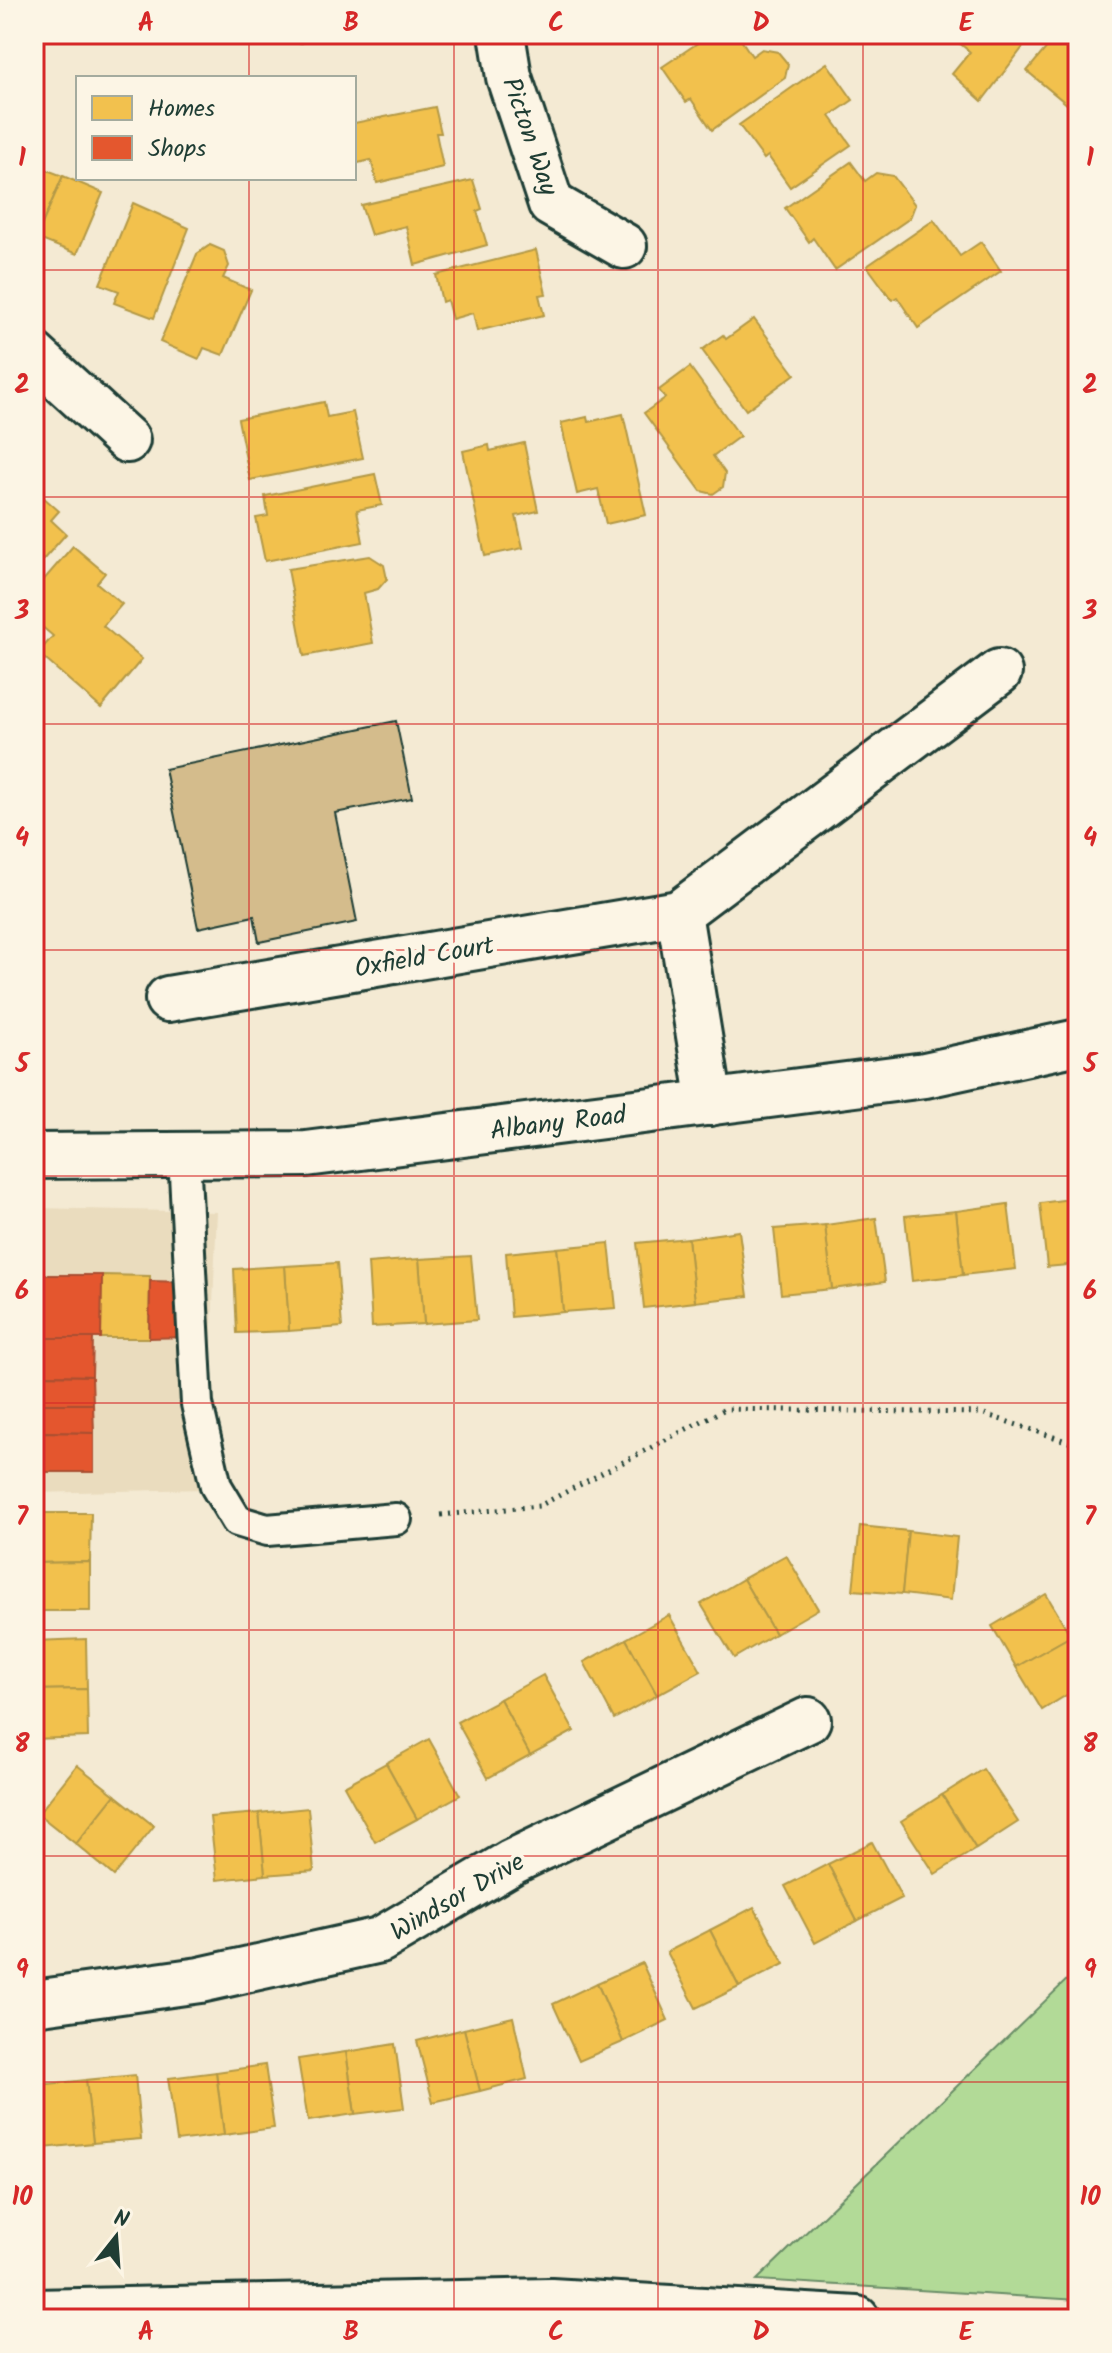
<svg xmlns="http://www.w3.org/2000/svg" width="1112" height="2353" font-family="Kalam,sans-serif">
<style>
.built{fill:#eadcbe}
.green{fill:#b2da97;stroke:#688c66;stroke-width:2}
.homes{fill:#f2c14e;stroke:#b39946;stroke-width:2}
.shops{fill:#e4572e;stroke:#a94f30;stroke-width:2}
.building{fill:#d4bc8c;stroke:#1f3d34;stroke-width:2}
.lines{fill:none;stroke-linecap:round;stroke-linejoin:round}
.lane-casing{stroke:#1f3d34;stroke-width:36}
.street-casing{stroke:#1f3d34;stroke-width:50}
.path{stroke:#1f3d34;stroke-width:5;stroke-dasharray:2 6;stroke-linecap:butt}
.lane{stroke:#fcf5e5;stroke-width:30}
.street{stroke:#fcf5e5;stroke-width:44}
.grid{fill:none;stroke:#d62828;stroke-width:2;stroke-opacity:0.55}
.labels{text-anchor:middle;stroke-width:8;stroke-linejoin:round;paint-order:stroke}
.street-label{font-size:26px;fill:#1f3d34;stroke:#fcf5e5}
.neatline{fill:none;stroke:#d62828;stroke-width:3}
.grid-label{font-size:26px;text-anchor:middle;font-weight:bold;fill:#d62828}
</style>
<rect width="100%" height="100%" fill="#f4ead3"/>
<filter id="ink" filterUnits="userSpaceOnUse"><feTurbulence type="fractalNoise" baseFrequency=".0125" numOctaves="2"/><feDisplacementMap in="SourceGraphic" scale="16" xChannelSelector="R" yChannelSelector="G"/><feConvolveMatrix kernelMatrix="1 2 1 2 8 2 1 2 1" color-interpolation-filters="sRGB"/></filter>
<g filter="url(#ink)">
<polygon class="built" points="34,1208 217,1212 205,1489 34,1493"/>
<polygon class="green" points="1078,1969 1078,2300 757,2280"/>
<g class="homes">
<polygon points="257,34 310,34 302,43 262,39"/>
<polygon points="711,34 737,34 752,56 762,49 778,52 788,64 785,78 712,130 691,99 686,102 662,67"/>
<polygon points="953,34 1033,34 982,101 952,74 970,52 951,36"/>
<polygon points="1058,34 1078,34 1078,105 1074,110 1027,71"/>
<polygon points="827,63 853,100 830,116 851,145 790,187 768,156 764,159 739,125"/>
<polygon points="435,107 441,133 436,133 443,167 377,183 371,160 354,164 354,123"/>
<polygon points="851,162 865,181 876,173 893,176 915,205 910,218 835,270 813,238 809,242 785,208"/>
<polygon points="34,165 63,176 36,238 34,237"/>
<polygon points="63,176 103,193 77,254 36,238"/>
<polygon points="473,180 482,209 477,211 487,245 415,265 406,226 371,235 361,205"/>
<polygon points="133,203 189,228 154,318 114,303 119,291 100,284"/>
<polygon points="934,220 960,256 981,242 1001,271 918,328 897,297 892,300 867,266"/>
<polygon points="210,245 224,251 229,266 223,278 251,290 223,355 204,348 199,359 160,342 197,254"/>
<polygon points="536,250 546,294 539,295 544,315 477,331 473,313 452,319 447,300 442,302 436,275"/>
<polygon points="754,319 795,374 746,410 702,350 723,335 726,339"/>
<polygon points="690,367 740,436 713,456 725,473 723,487 713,494 701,491 644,413 665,398 659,390"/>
<polygon points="324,402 327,417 353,412 363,458 250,480 238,419"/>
<polygon points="623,414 646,515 606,524 598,489 577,494 561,423 587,417 588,422"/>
<polygon points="524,443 538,511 516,516 523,548 485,556 463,451 489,445 490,451"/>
<polygon points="375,474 382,505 357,510 363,542 265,561 256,518 268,516 265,496"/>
<polygon points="34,489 59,511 51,520 66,534 34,570"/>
<polygon points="73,546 105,573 97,583 122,604 103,626 142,659 101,708 38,653 53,636 34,620 34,591"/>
<polygon points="370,556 384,565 387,579 378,589 364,593 373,643 304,656 288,569"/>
<polygon points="1078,1198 1078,1264 1047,1267 1040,1203"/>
<polygon points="1008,1204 1016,1269 963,1275 956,1211"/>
<polygon points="956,1211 963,1275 912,1281 905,1216"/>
<polygon points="876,1218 885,1282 832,1289 825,1225"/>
<polygon points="825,1225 832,1289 781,1294 774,1229"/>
<polygon points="739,1231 748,1296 695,1302 688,1238"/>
<polygon points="688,1238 695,1302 644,1308 637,1243"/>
<polygon points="609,1243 616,1308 563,1312 557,1248"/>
<polygon points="557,1248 563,1312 511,1317 506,1253"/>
<polygon points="471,1256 477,1320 424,1324 419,1259"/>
<polygon points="419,1259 424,1324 372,1327 368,1263"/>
<polygon points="337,1263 342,1327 289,1331 285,1266"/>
<polygon points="285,1266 289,1331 237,1333 234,1269"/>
<polygon points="102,1275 150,1276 149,1338 101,1338"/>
<polygon points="34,1513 91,1513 90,1562 34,1563"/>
<polygon points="860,1526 908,1531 902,1594 853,1590"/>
<polygon points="908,1531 957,1537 951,1600 902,1594"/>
<polygon points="786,1555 818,1609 775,1634 743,1579"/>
<polygon points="90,1562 90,1611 34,1611 34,1563"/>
<polygon points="743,1579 775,1634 734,1658 701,1604"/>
<polygon points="1046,1594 1071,1636 1016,1667 992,1626"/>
<polygon points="669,1615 701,1671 657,1695 626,1639"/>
<polygon points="1071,1636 1078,1648 1078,1688 1042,1710 1016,1667"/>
<polygon points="86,1639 87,1689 34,1690 34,1641"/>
<polygon points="626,1639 657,1695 614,1719 584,1662"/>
<polygon points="543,1675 574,1731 530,1755 500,1699"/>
<polygon points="87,1689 88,1737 34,1739 34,1690"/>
<polygon points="500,1699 530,1755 488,1778 457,1722"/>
<polygon points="429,1739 460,1795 417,1819 386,1763"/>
<polygon points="386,1763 417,1819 375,1842 344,1786"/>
<polygon points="77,1765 115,1795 76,1844 38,1814"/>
<polygon points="983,1769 1018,1822 976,1849 942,1795"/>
<polygon points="115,1795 154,1826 114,1876 76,1844"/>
<polygon points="942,1795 976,1849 935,1874 901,1821"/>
<polygon points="308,1808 314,1871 265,1875 259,1813"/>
<polygon points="259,1813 265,1875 217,1880 210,1817"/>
<polygon points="872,1842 902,1898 857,1921 828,1864"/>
<polygon points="828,1864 857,1921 815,1943 785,1886"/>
<polygon points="754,1907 784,1964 739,1987 710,1930"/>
<polygon points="710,1930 739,1987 696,2008 667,1952"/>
<polygon points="642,1963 668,2020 623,2042 597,1983"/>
<polygon points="597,1983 623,2042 579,2061 553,2004"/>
<polygon points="513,2017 527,2079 480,2091 464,2029"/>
<polygon points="464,2029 480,2091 433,2102 417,2041"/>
<polygon points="395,2044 404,2108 355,2114 346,2052"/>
<polygon points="346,2052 355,2114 308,2121 298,2059"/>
<polygon points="265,2065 274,2128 224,2135 216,2072"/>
<polygon points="216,2072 224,2135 177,2141 168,2078"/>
<polygon points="135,2075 141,2139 93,2143 86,2080"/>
<polygon points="86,2080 93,2143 44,2148 38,2085"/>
</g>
<g class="shops">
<polygon points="34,1275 102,1275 101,1338 34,1338"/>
<polygon points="150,1281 186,1282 188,1337 149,1338"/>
<polygon points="34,1338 93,1338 92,1376 34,1375"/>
<polygon points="34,1375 92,1376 93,1404 34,1404"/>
<polygon points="34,1404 93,1404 94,1433 34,1432"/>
<polygon points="34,1432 94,1433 94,1472 34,1472"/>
</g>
<polygon class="building" points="396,721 412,798 335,813 357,922 259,942 254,916 198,928 165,769"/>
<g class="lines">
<defs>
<polyline id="lane" points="184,1155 197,1404 216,1486 237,1521 267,1530 396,1519"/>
<g id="street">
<polyline points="502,34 509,77 551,204 624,246"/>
<polyline points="34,355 127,440"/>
<polyline points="679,913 710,1103"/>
<polyline points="168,999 679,913 999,672"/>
<polyline points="34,1156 306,1154 925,1075 1078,1042"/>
<polyline points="34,2003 200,1980 380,1940 512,1862 808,1720"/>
<polyline points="34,2312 551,2301 857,2319"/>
</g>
</defs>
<use href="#lane" class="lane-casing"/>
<use href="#street" class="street-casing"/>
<polyline class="path" points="441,1515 539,1506 725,1409 981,1413 1078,1445"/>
<use href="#lane" class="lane"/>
<use href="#street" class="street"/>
</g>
</g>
<path class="grid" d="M 249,34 L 249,78M 454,34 L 454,2319M 658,34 L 658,2319M 863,34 L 863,2319M 249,178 L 249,2319M 34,270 L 1078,270M 34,497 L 1078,497M 34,724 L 1078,724M 34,950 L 1078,950M 34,1176 L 1078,1176M 34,1403 L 1078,1403M 34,1630 L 1078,1630M 34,1856 L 1078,1856M 34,2082 L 1078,2082"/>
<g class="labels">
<g class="street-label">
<text transform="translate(531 136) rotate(71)" y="9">Picton Way</text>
<text transform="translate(424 956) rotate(-10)" y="9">Oxfield Court</text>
<text transform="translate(558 1122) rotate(-7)" y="9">Albany Road</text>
<text transform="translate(457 1896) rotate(-30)" y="9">Windsor Drive</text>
</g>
</g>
<rect width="1112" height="2353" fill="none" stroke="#fcf5e5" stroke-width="88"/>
<rect x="76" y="76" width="280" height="104" fill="#fcf5e5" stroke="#a4ab9e" stroke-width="2"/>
<rect x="92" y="96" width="40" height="24" fill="#f2c14e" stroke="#a4ab9e" stroke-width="2"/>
<text x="148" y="116" font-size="24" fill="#1f3d34">Homes</text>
<rect x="92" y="136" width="40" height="24" fill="#e4572e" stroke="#a4ab9e" stroke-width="2"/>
<text x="148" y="156" font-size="24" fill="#1f3d34">Shops</text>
<g transform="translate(116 2237) rotate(17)" stroke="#fcf5e5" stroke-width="6" paint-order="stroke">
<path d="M0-6L14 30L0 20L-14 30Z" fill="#1f3d34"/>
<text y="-12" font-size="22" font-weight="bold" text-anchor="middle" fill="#1f3d34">N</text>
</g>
<rect x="44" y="44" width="1024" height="2265" class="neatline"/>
<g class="grid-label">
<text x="146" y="31">A</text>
<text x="351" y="31">B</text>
<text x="556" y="31">C</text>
<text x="761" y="31">D</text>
<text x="966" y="31">E</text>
<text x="22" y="166">1</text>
<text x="1090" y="166">1</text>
<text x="22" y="393">2</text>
<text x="1090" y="393">2</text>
<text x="22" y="619">3</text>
<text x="1090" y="619">3</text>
<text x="22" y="846">4</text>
<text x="1090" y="846">4</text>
<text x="22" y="1072">5</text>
<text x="1090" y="1072">5</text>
<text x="22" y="1299">6</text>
<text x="1090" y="1299">6</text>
<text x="22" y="1525">7</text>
<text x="1090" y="1525">7</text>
<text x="22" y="1752">8</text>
<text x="1090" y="1752">8</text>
<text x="22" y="1978">9</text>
<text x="1090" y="1978">9</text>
<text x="22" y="2205">10</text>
<text x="1090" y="2205">10</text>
<text x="146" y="2340">A</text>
<text x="351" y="2340">B</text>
<text x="556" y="2340">C</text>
<text x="761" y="2340">D</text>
<text x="966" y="2340">E</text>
</g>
</svg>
